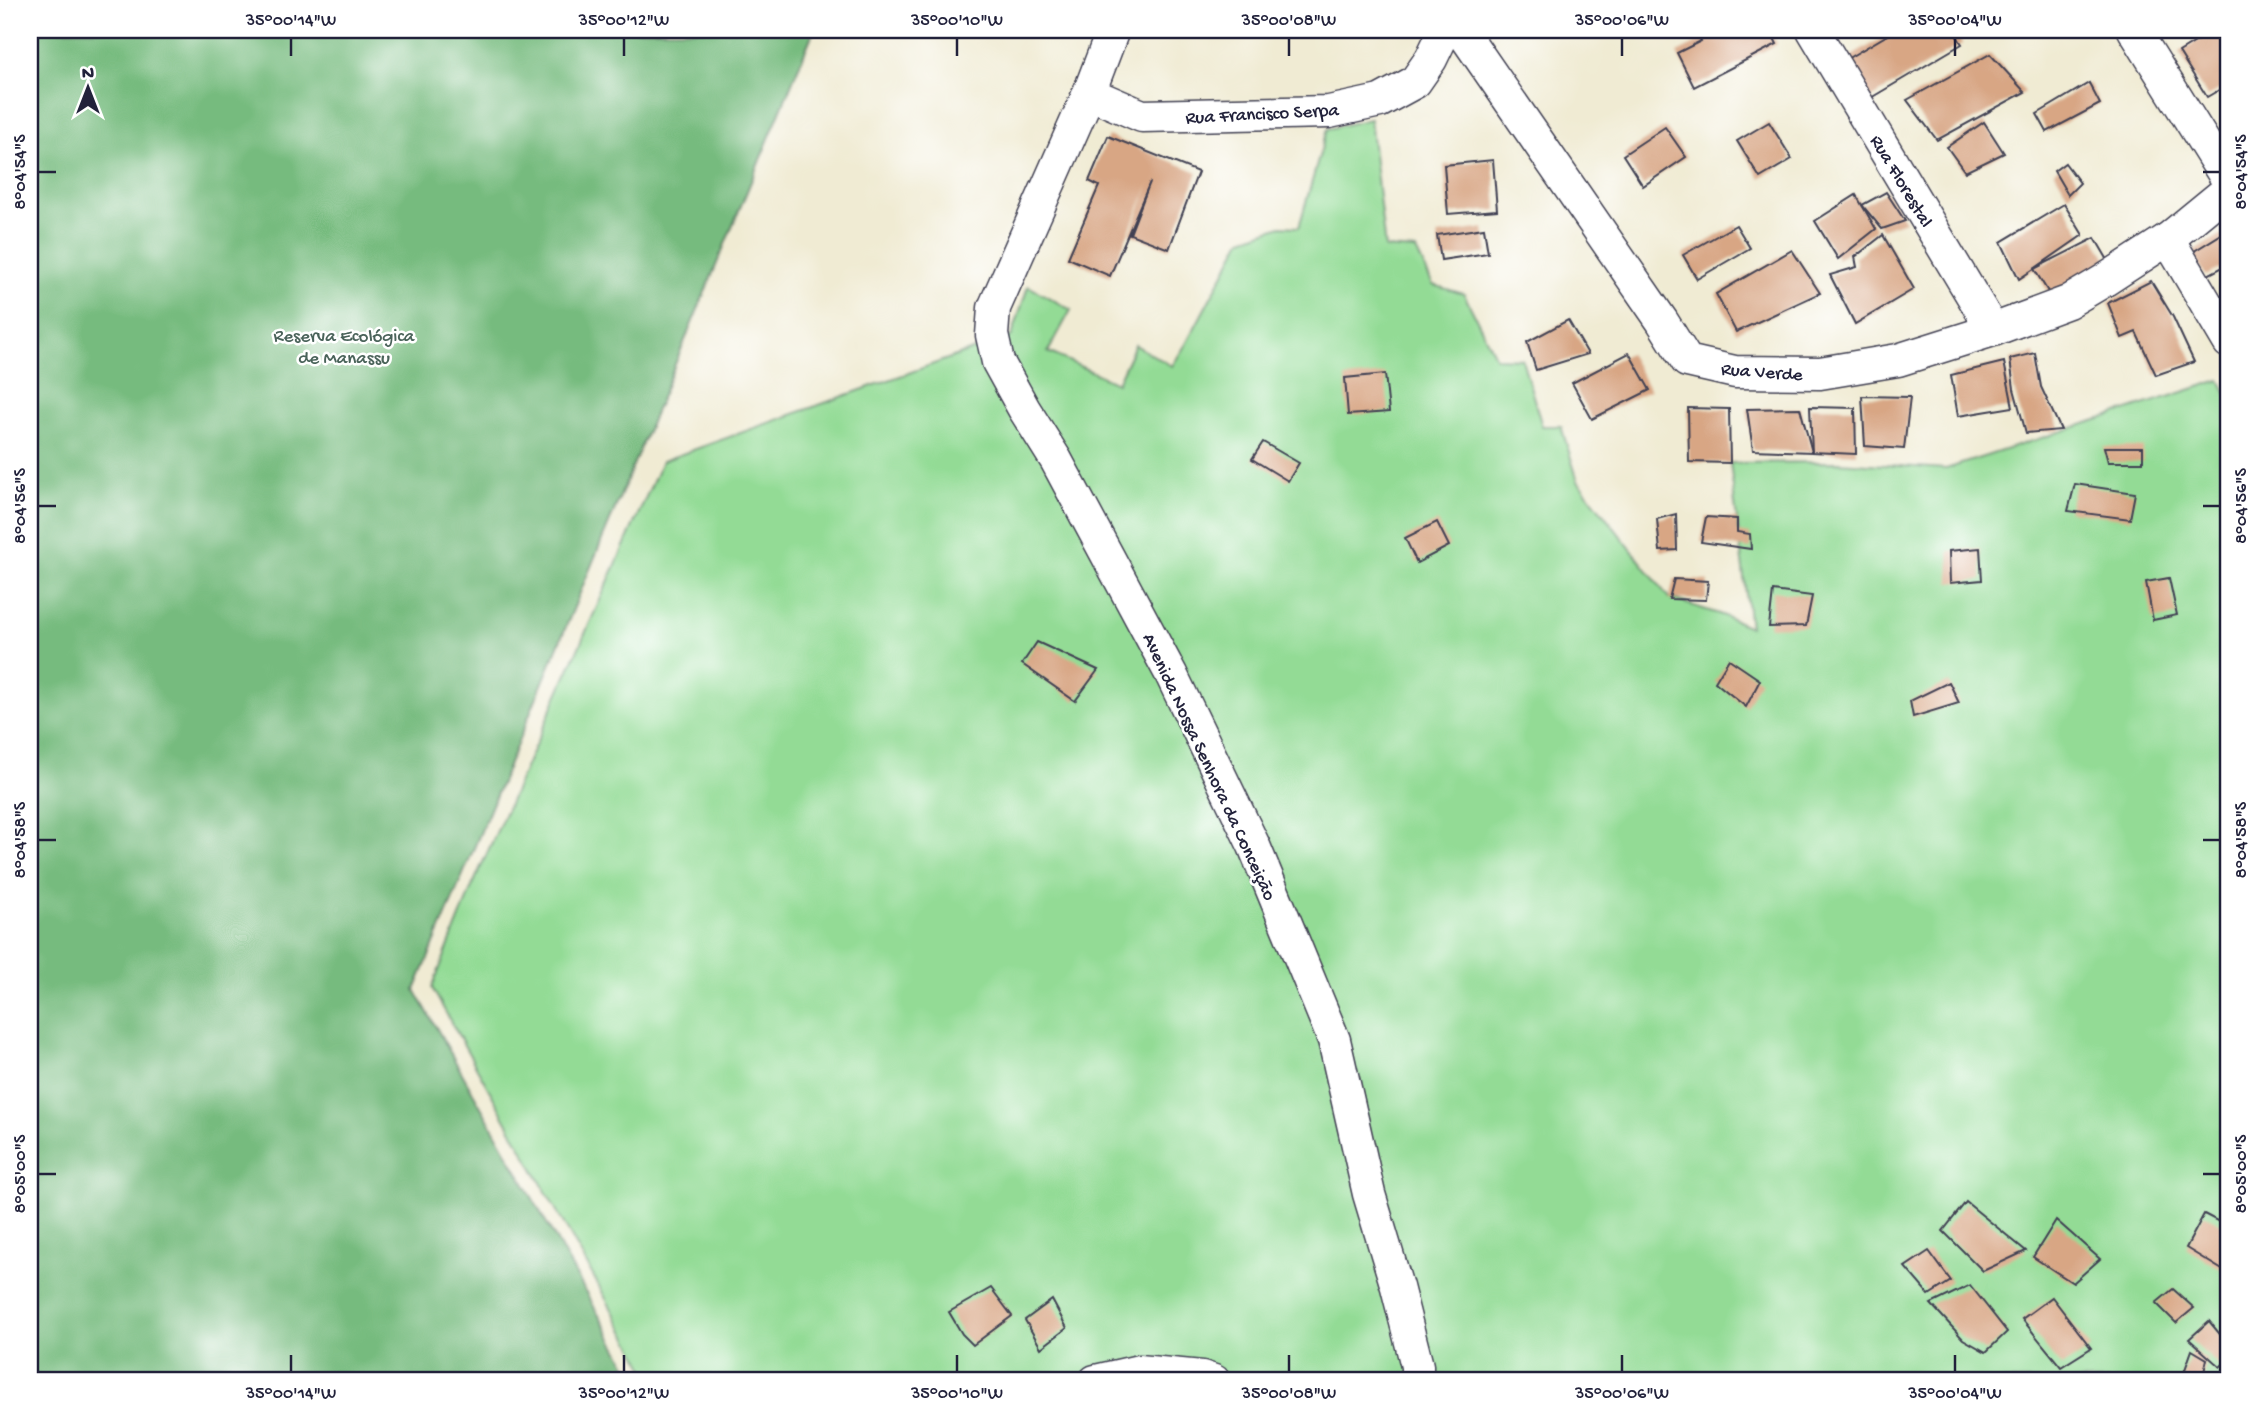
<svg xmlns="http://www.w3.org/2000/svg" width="2259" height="1411" font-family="'Gochi Hand',sans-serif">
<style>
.green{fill:#93db95;stroke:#5a7e68;stroke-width:2}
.forest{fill:#76bb7e;stroke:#4c6e5c;stroke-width:2}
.building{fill:#d8a684}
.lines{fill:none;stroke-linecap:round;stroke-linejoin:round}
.minor-casing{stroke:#414052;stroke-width:35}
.minor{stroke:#fff;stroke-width:32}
.ticks{fill:none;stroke:#22223b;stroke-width:2.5}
.labels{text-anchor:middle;stroke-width:5;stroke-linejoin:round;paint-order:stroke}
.street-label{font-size:19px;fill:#22223b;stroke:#fff}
.park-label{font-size:19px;fill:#4a635a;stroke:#fff}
.neatline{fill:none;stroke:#22223b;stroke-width:2.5}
.ticks-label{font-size:18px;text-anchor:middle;fill:#22223b}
</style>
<rect width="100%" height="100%" fill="#fff"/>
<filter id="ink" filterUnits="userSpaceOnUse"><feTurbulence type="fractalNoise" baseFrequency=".0143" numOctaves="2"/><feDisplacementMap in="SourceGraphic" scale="14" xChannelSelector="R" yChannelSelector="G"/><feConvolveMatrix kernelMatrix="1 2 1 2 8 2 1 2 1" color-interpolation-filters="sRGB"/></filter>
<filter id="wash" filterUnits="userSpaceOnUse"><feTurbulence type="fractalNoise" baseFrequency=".00686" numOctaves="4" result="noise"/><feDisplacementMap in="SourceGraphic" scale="28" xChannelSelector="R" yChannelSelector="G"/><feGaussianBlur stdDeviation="1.57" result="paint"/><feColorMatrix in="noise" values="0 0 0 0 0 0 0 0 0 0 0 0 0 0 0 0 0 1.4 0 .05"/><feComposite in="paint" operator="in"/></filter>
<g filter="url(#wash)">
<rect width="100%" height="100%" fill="#f0ebd3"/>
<polygon class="green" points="1370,119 1385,248 1416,250 1433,285 1464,294 1496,358 1522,359 1542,426 1561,426 1578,481 1669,598 1722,615 1750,627 1730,463 1838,462 1946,469 2220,380 2229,397 2229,1381 652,1381 432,988 472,887 662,461 1012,336 1028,286 1071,310 1048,352 1117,383 1135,345 1172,366 1186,344 1242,239 1281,226 1299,227 1327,129"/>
<polygon class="forest" points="30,30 814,30 415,990 636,1381 30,1381"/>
<g id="blocks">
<g class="building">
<polygon points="1703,30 1770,30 1777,44 1694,87 1677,53 1701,41 1697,33"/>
<polygon points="1896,30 1953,30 1962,44 1869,99 1845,60"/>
<polygon points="2215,30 2229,30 2229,84 2207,97 2179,52"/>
<polygon points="1990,54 2025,92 1937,140 1907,100"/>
<polygon points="2089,83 2100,104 2047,132 2037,114"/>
<polygon points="1769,122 1792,159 1760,178 1737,141"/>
<polygon points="1984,122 2004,153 1965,172 1947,147"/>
<polygon points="1665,127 1686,157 1643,186 1623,155"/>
<polygon points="1108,136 1198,172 1169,249 1130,234 1150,182 1110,276 1068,258 1099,186 1089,181"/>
<polygon points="1493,160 1497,210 1448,214 1444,165"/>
<polygon points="2065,163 2080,183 2068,195 2054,171"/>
<polygon points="1886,192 1905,221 1882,229 1862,205"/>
<polygon points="1856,195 1876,229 1838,259 1815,221"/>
<polygon points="2064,204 2083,235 2034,269 2095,238 2112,267 2050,295 2034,269 2019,279 2001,242"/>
<polygon points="1736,225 1750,248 1697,279 1683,255"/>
<polygon points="1484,228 1488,253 1441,260 1437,235"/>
<polygon points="2225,232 2229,239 2229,264 2206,276 2191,253"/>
<polygon points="1883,235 1914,289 1855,324 1830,275 1857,267 1855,257"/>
<polygon points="1792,250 1820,293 1736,332 1716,294"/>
<polygon points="2151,281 2173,317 2194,362 2156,375 2136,332 2122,338 2108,303"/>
<polygon points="1568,320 1588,354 1536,370 1527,342"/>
<polygon points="1629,353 1650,390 1592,419 1572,383"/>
<polygon points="2035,353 2041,387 2061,430 2026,433 2014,389 2010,359"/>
<polygon points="2004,362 2013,407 1958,416 1951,375"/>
<polygon points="1385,374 1389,412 1348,415 1345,378"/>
<polygon points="1862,396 1910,397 1904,449 1865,446"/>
<polygon points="1810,407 1855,408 1856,454 1812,452"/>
<polygon points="1688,408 1729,409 1730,463 1689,462"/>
<polygon points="1800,408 1812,452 1753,450 1747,409"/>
<polygon points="1263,442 1299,463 1288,481 1252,459"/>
<polygon points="2104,447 2143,447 2143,462 2108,462"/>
<polygon points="2075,484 2135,493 2130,519 2068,511"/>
<polygon points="1676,514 1677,550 1660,551 1657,519"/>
<polygon points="1706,517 1737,519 1737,532 1750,534 1751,549 1701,542"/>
<polygon points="1437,522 1449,546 1417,563 1405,538"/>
<polygon points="1980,548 1982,580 1950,583 1949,551"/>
<polygon points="2169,578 2177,615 2153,620 2146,582"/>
<polygon points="1674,579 1708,581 1706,600 1669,599"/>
<polygon points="1773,591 1812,596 1806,626 1769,627"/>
<polygon points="1037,642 1098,670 1075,701 1022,664"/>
<polygon points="1729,659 1760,680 1746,707 1715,682"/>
<polygon points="1949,682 1959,703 1913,717 1910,701"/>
<polygon points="1966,1202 2026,1251 1983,1271 1943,1231"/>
<polygon points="2204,1214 2229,1227 2229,1274 2186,1248"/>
<polygon points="2056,1220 2100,1259 2073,1283 2033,1257"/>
<polygon points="1929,1251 1951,1281 1929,1295 1905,1267"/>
<polygon points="1970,1285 2007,1332 1986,1352 1963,1339 1931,1304"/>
<polygon points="991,1288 1012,1316 973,1345 962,1334 949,1312"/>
<polygon points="2173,1289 2194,1308 2176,1323 2156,1303"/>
<polygon points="2052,1297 2091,1348 2061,1367 2022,1319"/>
<polygon points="1052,1300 1067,1328 1041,1348 1025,1320"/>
<polygon points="2209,1321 2229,1345 2229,1359 2220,1367 2189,1339"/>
<polygon points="2192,1350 2207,1359 2202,1381 2181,1381"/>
</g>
</g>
</g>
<g filter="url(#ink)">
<use href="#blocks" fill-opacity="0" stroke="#414052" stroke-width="2"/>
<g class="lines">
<defs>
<g id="minor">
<polyline points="1113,30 1089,93 994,308 992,335 998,362 1024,409 1056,460 1171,674 1254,846 1334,1040 1369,1194 1397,1287 1417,1366 1417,1381"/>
<polyline points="1461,30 1662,321 1687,361 1735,372 1820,373 1898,360 1993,330 2068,302 2105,280 2168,239 2229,189"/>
<polyline points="1813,30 1993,330"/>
<polyline points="2134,30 2229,182"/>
<polyline points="1089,93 1142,116 1329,112 1380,101 1415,82 1431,59 1445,30"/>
<polyline points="2168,239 2229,342"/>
<polyline points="1095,1381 1139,1371 1202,1377 1214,1381"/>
</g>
</defs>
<use href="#minor" class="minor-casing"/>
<use href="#minor" class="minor"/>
</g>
</g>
<path class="ticks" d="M 291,38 L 291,56M 624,38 L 624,56M 957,38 L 957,56M 1289,38 L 1289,56M 1622,38 L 1622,56M 1955,38 L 1955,56M 38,172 L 56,172M 2203,172 L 2220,172M 38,506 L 56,506M 2203,506 L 2220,506M 38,840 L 56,840M 2203,840 L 2220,840M 38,1174 L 56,1174M 2203,1174 L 2220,1174M 291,1355 L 291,1372M 624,1355 L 624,1372M 957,1355 L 957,1372M 1289,1355 L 1289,1372M 1622,1355 L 1622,1372M 1955,1355 L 1955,1372"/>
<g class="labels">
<g class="street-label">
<text transform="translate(1262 112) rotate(-3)" y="7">Rua Francisco Serpa</text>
<text transform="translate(1903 180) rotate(59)" y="7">Rua Florestal</text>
<text transform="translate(1762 370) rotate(4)" y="7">Rua Verde</text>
<text transform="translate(1211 766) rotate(65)" y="7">Avenida Nossa Senhora da Conceição</text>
</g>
<g class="park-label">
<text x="344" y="341">Reserva Ecológica<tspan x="344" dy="22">de Manassu</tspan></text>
</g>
</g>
<rect width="2259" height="1411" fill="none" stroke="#fff" stroke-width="77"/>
<g transform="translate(88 88)" stroke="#ffffff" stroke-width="5" paint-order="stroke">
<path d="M0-5L12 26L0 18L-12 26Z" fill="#22223b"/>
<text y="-10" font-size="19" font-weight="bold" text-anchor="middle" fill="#22223b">N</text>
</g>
<rect x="38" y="38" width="2182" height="1334" class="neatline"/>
<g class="ticks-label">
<text x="291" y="25">35°00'14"W</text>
<text x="624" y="25">35°00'12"W</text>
<text x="957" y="25">35°00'10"W</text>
<text x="1289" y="25">35°00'08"W</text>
<text x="1622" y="25">35°00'06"W</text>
<text x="1955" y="25">35°00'04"W</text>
<text transform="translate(19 172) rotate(-90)" y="6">8°04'54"S</text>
<text transform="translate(2240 172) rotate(-90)" y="6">8°04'54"S</text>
<text transform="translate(19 506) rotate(-90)" y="6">8°04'56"S</text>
<text transform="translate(2240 506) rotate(-90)" y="6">8°04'56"S</text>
<text transform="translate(19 840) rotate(-90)" y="6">8°04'58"S</text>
<text transform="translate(2240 840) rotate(-90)" y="6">8°04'58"S</text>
<text transform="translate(19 1174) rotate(-90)" y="6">8°05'00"S</text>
<text transform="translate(2240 1174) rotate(-90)" y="6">8°05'00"S</text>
<text x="291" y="1398">35°00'14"W</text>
<text x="624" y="1398">35°00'12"W</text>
<text x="957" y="1398">35°00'10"W</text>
<text x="1289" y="1398">35°00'08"W</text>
<text x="1622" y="1398">35°00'06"W</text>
<text x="1955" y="1398">35°00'04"W</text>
</g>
</svg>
